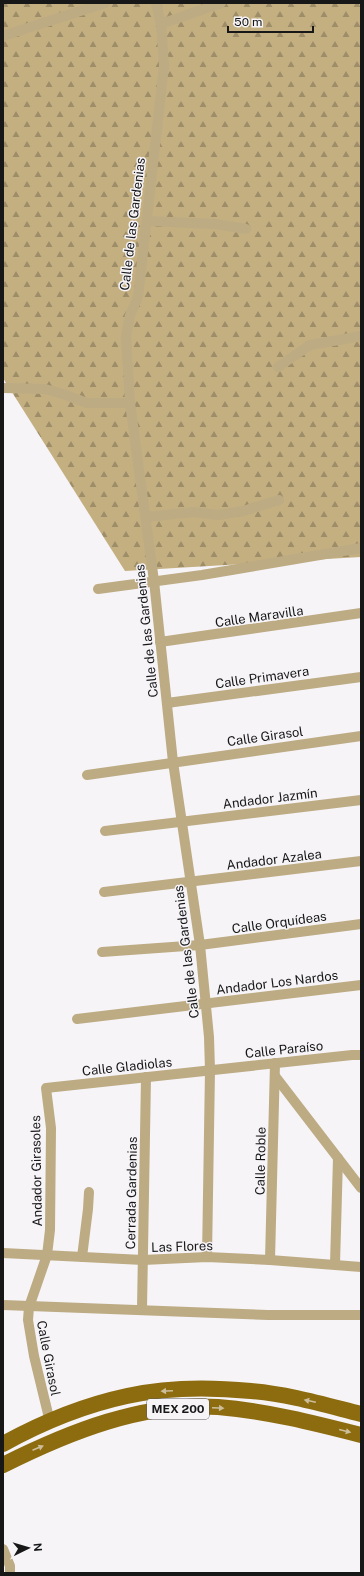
<svg xmlns="http://www.w3.org/2000/svg" width="364" height="1576" font-family="'Public Sans',sans-serif">
<style>
.forest{fill:url(#forest-firs)}
.lines{fill:none;stroke-linecap:round;stroke-linejoin:round}
.minor{stroke:#bdab84;stroke-width:10}
.primary{stroke:#8d6c0f;stroke-width:16}
.oneway{fill:#ccbe9a}
.labels{text-anchor:middle;stroke-width:3;stroke-linejoin:round;paint-order:stroke}
.shield{fill:#f6f4f7;stroke:#5a595b;stroke-width:1}
.shield-label{font-size:12px;font-weight:bold;fill:#171718}
.street-label{font-size:13px;fill:#171718;stroke:#f6f4f7}
</style>
<defs>
<pattern id="forest-firs" width="22" height="20" patternUnits="userSpaceOnUse"><rect width="22" height="20" fill="#c4af81"/><path d="M5 1l3.5 6h-7zM16 11l3.5 6h-7z" fill="#9e8d69"/></pattern>
</defs>
<rect width="100%" height="100%" fill="#f6f4f7"/>
<polygon class="forest" points="3,3 361,3 361,557 125,571 3,378"/>
<g class="lines">
<g class="minor">
<polyline points="156,3 161,24 164,66 138,297 130,315 126,335 130,403 154,581 173,762 200,945 209,1037 210,1070 207,1257"/>
<polyline points="161,24 221,3"/>
<polyline points="3,36 105,3"/>
<polyline points="147,221 215,224 246,229"/>
<polyline points="278,367 310,345 361,336"/>
<polyline points="3,388 45,389 63,394 87,403 130,403"/>
<polyline points="146,517 194,512 218,515 243,511 279,500"/>
<polyline points="98,589 202,575 361,548"/>
<polyline points="160,642 361,613"/>
<polyline points="167,703 361,677"/>
<polyline points="87,775 361,736"/>
<polyline points="105,831 361,800"/>
<polyline points="104,892 361,861"/>
<polyline points="102,952 200,945 361,924"/>
<polyline points="77,1019 361,985"/>
<polyline points="275,1076 361,1188"/>
<polyline points="3,1253 143,1260 207,1257 270,1260 361,1267"/>
<polyline points="82,1257 88,1209 89,1192"/>
<polyline points="270,1260 275,1063"/>
<polyline points="335,1264 338,1158"/>
<polyline points="3,1305 268,1315 361,1315"/>
<polyline points="142,1309 146,1077"/>
<polyline points="50,1422 34,1356 28,1320 29,1307 47,1255 50,1230 51,1128 46,1088 352,1055 361,1055"/>
<polyline points="3,1549 10,1566 10,1573"/>
</g>
<g class="primary">
<path d="M 3,1444 C 41,1423 85,1405 127,1396 C 167,1387 211,1387 251,1391 C 288,1394 325,1405 361,1414"/>
<path d="M 3,1465 C 69,1432 143,1402 218,1407 C 267,1411 314,1423 361,1435"/>
</g>
</g>
<defs><path id="oneway-solid" d="M-6-.8H1V-3.2L6.5 0L1 3.2V.8H-6Z"/></defs>
<g class="oneway">
<use href="#oneway-solid" transform="translate(167 1391) rotate(177)"/>
<use href="#oneway-solid" transform="translate(310 1401) rotate(-168)"/>
<use href="#oneway-solid" transform="translate(218 1408) rotate(3)"/>
<use href="#oneway-solid" transform="translate(345 1431) rotate(14)"/>
<use href="#oneway-solid" transform="translate(38 1448) rotate(-23)"/>
</g>
<g class="labels">
<rect class="shield" x="147" y="1399" width="62" height="20" rx="3"/>
<g class="shield-label">
<text x="178" y="1413">MEX 200</text>
</g>
<g class="street-label">
<text transform="translate(132 224) rotate(-83)" y="5">Calle de las Gardenias</text>
<text transform="translate(259 616) rotate(-8)" y="5">Calle Maravilla</text>
<text transform="translate(146 631) rotate(-96)" y="5">Calle de las Gardenias</text>
<text transform="translate(262 677) rotate(-8)" y="5">Calle Primavera</text>
<text transform="translate(265 736) rotate(-8)" y="5">Calle Girasol</text>
<text transform="translate(270 798) rotate(-7)" y="5">Andador Jazmín</text>
<text transform="translate(274 859) rotate(-7)" y="5">Andador Azalea</text>
<text transform="translate(279 922) rotate(-8)" y="5">Calle Orquídeas</text>
<text transform="translate(186 952) rotate(-97)" y="5">Calle de las Gardenias</text>
<text transform="translate(277 982) rotate(-7)" y="5">Andador Los Nardos</text>
<text transform="translate(284 1049) rotate(-6)" y="5">Calle Paraíso</text>
<text transform="translate(127 1066) rotate(-6)" y="5">Calle Gladiolas</text>
<text transform="translate(260 1161) rotate(-89)" y="5">Calle Roble</text>
<text transform="translate(36 1171) rotate(-91)" y="5">Andador Girasoles</text>
<text transform="translate(131 1193) rotate(-89)" y="5">Cerrada Gardenias</text>
<text transform="translate(182 1246) rotate(-2)" y="5">Las Flores</text>
<text transform="translate(49 1358) rotate(79)" y="5">Calle Girasol</text>
</g>
</g>
<rect width="364" height="1576" fill="none" stroke="#171718" stroke-width="8"/>
<g transform="translate(28 1548) rotate(85)" stroke="#f6f4f7" stroke-width="3" paint-order="stroke">
<path d="M0-3L7 15L0 10L-7 15Z" fill="#171718"/>
<text y="-6" font-size="11" font-weight="bold" text-anchor="middle" fill="#171718">N</text>
</g>
<path d="M228 26v6h85v-6" fill="none" stroke="#171718" stroke-width="2"/>
<text x="234" y="26" font-size="12" fill="#171718" stroke="#f6f4f7" stroke-width="3" paint-order="stroke">50 m</text>
</svg>
